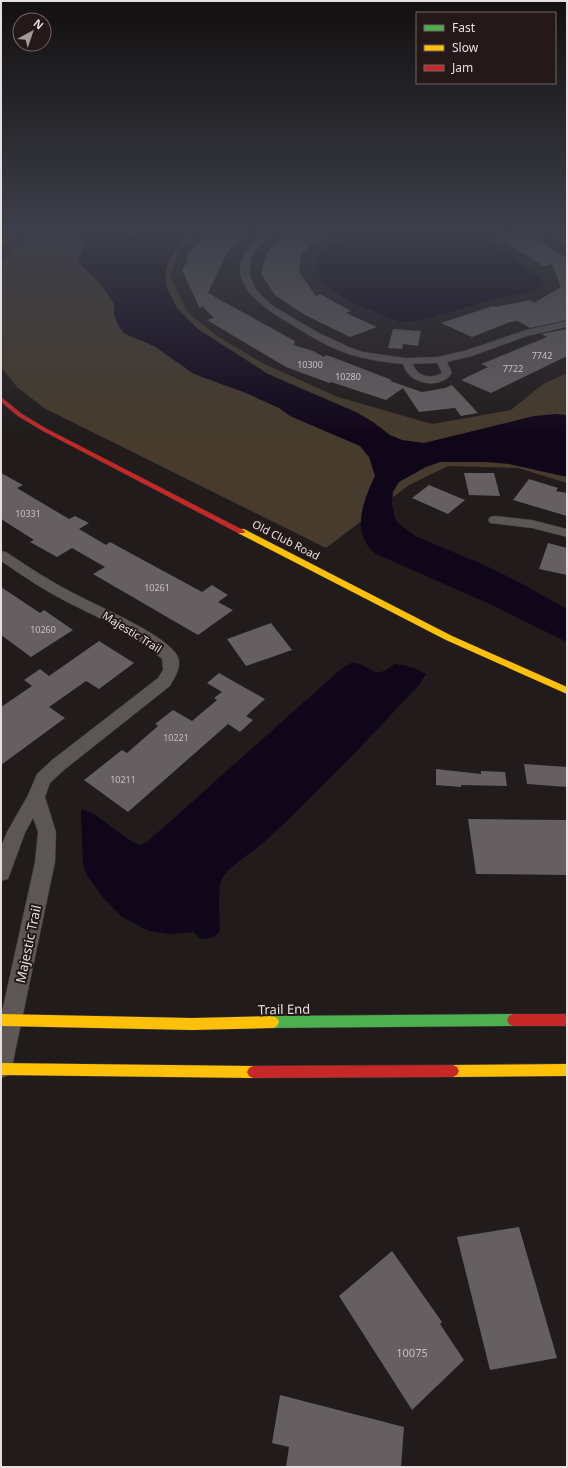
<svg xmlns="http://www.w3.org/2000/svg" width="568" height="1468" font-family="'Noto Sans',sans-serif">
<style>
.green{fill:#463b2c}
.water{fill:#10061a}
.building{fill:#655f61}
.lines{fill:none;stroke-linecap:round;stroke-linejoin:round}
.street-casing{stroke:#3a3535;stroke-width:1}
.fast-casing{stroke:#3a3535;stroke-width:1}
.slow-casing{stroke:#3a3535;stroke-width:1}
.jam-casing{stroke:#3a3535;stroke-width:1}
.street{fill:#5c5656;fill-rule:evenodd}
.fast{fill:#4caf50;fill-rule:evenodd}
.slow{fill:#ffc107;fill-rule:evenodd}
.jam{fill:#c62828;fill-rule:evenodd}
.labels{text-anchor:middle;stroke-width:4;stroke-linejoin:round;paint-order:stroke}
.number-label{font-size:9px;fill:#c6bec0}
.street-label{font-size:11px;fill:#e7dedf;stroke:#241819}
.near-number-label{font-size:11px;fill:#c6bec0}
.near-street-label{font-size:13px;fill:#e7dedf;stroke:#241819}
</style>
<rect width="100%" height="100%" fill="#211b1b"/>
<polygon class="green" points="40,230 201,230 180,249 170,276 188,313 217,336 264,364 338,397 432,424 511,410 543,384 567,373 567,483 518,468 448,466 409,485 326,548 44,408 17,387 1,367 1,263 12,250"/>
<g class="water">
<path d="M 91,230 L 111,230 L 131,234 L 157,230 L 196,230 L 178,245 L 169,260 L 165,274 L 167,288 L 177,308 L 198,329 L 268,374 L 356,412 L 373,422 L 390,435 L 402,440 L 424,443 L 534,416 L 556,414 L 567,415 L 567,477 L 509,464 L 486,462 L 440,462 L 426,467 L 399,482 L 393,492 L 392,504 L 394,516 L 398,523 L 415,536 L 484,565 L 515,580 L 567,609 L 567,642 L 492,605 L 376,554 C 350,534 363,501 375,476 L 369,457 L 360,446 L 290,416 L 279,408 L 246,393 L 194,374 L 154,346 L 125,334 L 119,327 L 114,315 L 114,304 L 101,284 L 79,264 L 78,261 L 84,246 L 83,232 Z"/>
<polygon points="355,230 478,230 544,282 543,287 530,292 494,299 423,320 400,322 357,305 335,292 323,283 316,270 319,257 349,232"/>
<path d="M 351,663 C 371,661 372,684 394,664 C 406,665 416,668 426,674 L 419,685 C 368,739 318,793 263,843 C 252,853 228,866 222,879 C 217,891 220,917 220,931 L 214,937 L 201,939 L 193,932 L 170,934 L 149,931 L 122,917 L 106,901 L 88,877 L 83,865 L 81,813 L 82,809 L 94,814 L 131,841 L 139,845 L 146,843 L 341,669 Z"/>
</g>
<g class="building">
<polygon points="212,230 222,230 245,235 227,253 208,293 295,341 294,345 313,351 324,357 326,355 332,357 392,380 390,381 422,392 445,388 452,385 478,413 461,416 455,408 419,412 403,388 386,400 331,382 329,383 286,367 207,320 214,318 202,306 200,309 182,270 187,262 187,254"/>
<polygon points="294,230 325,236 310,245 301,255 299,272 316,296 320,294 351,311 346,313 377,327 350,337 305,315 275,295 261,274 266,254 282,237"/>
<polygon points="495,230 521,230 525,234 533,234 545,244 567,258 567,320 530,328 518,321 510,322 472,337 441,323 493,306 496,307 530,300 534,303 561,287 552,264 543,266 511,245"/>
<polygon points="393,329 421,331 418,346 403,344 402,349 388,348"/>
<polygon points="567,329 567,356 491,393 461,380 488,367 481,364 547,337 541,334"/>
<polygon points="1,473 23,485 17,488 69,519 75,516 89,523 79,529 106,545 110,542 202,592 212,585 228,595 218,602 233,610 198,635 93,574 105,567 72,548 57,557 30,542 34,540 1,519"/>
<polygon points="464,473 494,473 500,496 469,495"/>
<polygon points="529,479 558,488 556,491 567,493 567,516 513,500"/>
<polygon points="429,485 465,500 448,514 412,498"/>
<polygon points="548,543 567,548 567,575 539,569"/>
<polygon points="1,587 40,613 44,610 73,630 31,657 1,635"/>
<polygon points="271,623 292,650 246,666 227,639"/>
<polygon points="99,641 134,663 99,689 86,681 49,707 65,718 1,765 1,707 32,686 24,680 40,669 49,676"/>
<polygon points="219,673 265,699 246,716 253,720 240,732 228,724 128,812 84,780 122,750 127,753 158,726 155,724 173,710 192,721 217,700 214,698 222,692 207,683"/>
<polygon points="524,764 567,767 567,787 527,784"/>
<polygon points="436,769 481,774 481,771 505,772 507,786 461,785 461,787 436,785"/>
<polygon points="468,819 567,820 567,875 476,874"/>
<polygon points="519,1227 557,1358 490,1370 457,1237"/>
<polygon points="392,1251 442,1322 440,1324 464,1360 412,1410 339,1296"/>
<polygon points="280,1395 404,1427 401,1467 286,1467 289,1447 272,1443"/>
</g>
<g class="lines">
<defs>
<g id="street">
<polygon points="13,230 23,230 1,246 1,240"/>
<path d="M 268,230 L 278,230 L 258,248 L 251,259 L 250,275 L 256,290 L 273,306 L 319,333 L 349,347 L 363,352 L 406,358 L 437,357 L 464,351 L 526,330 L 567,321 L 567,327 L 527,336 L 472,356 L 447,362 L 452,373 C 440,391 408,384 403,364 C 382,362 362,359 343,352 C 325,345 310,336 294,326 C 252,302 211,271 268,230 ZM 437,363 L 442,373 C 431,379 417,377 413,364 Z"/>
<polygon points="545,230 555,230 567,240 567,246"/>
<polygon points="495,516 532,520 567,529 567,537 532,528 490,523 488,520 490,517"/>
<path d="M 1,551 L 6,552 C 30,568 53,583 79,596 C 100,607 166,635 177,655 C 183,666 175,677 170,686 L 64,770 L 50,783 L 45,797 L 56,832 L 55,862 L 12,1067 L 9,1075 L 1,1078 L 1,1016 L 35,862 L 38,832 L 33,818 L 25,833 L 8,879 L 1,881 L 1,847 L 7,832 L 28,795 L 37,774 L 52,760 L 158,678 L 163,670 L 162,659 C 135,634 101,619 69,603 C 45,591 23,576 1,561 Z"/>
</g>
<polygon id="fast" points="513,1014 517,1016 519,1020 517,1024 513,1026 273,1028 269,1026 267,1022 269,1018 273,1016"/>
<g id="slow">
<polygon points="238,529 244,529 452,636 567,687 567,694 446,640 238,533"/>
<polygon points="1,1014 192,1018 273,1016 277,1018 279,1022 277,1026 273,1028 192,1030 1,1026"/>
<polygon points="1,1063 253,1066 257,1068 259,1072 257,1076 253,1078 1,1075"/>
<polygon points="567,1064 567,1076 453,1077 449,1075 447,1071 449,1067 453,1065"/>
</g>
<g id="jam">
<polygon points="1,397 22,414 47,429 245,531 244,533 238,533 43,431 18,416 1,402"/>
<polygon points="513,1014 567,1014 567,1026 513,1026 509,1024 507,1020 509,1016"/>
<polygon points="453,1065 457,1067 459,1071 457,1075 453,1077 253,1078 249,1076 247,1072 249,1068 253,1066"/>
</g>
</defs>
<use href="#street" class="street-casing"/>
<use href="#fast" class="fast-casing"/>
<use href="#slow" class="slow-casing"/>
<use href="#jam" class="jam-casing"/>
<use href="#street" class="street"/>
<use href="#fast" class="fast"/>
<use href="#slow" class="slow"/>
<use href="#jam" class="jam"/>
</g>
<linearGradient id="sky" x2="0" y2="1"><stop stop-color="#120f0f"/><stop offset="0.53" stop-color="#3d3f4a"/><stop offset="1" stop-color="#3d3f4a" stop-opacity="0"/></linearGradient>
<rect width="568" height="436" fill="url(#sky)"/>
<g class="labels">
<g class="number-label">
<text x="542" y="359">7742</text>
<text x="310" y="368">10300</text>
<text x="513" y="372">7722</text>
<text x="348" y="380">10280</text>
<text x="28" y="517">10331</text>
<text x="157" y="591">10261</text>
<text x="43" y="633">10260</text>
<text x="176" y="741">10221</text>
<text x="123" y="783">10211</text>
</g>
<g class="street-label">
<text transform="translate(286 540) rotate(27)" y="4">Old Club Road</text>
<text transform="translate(132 632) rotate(32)" y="4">Majestic Trail</text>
</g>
<g class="near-number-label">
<text x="412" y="1357">10075</text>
</g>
<g class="near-street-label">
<text transform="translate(28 944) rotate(-78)" y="5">Majestic Trail</text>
<text transform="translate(284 1009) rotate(-1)" y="5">Trail End</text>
</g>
</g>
<rect width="568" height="1468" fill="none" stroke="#e7dedf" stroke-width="4"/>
<rect x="416" y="12" width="140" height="72" fill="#241819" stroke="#726768"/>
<rect x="424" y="25" width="20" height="6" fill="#4caf50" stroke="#726768"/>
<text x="452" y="32" font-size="12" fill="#e7dedf">Fast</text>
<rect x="424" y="45" width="20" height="6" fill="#ffc107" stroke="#726768"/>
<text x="452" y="52" font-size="12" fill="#e7dedf">Slow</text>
<rect x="424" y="65" width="20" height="6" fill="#c62828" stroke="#726768"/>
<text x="452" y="72" font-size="12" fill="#e7dedf">Jam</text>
<g transform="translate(32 32) rotate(40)"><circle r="19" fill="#241819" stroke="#726768"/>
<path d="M0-3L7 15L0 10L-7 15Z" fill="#a29a9a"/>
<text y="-6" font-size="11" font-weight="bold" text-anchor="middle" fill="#e7dedf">N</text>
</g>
</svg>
